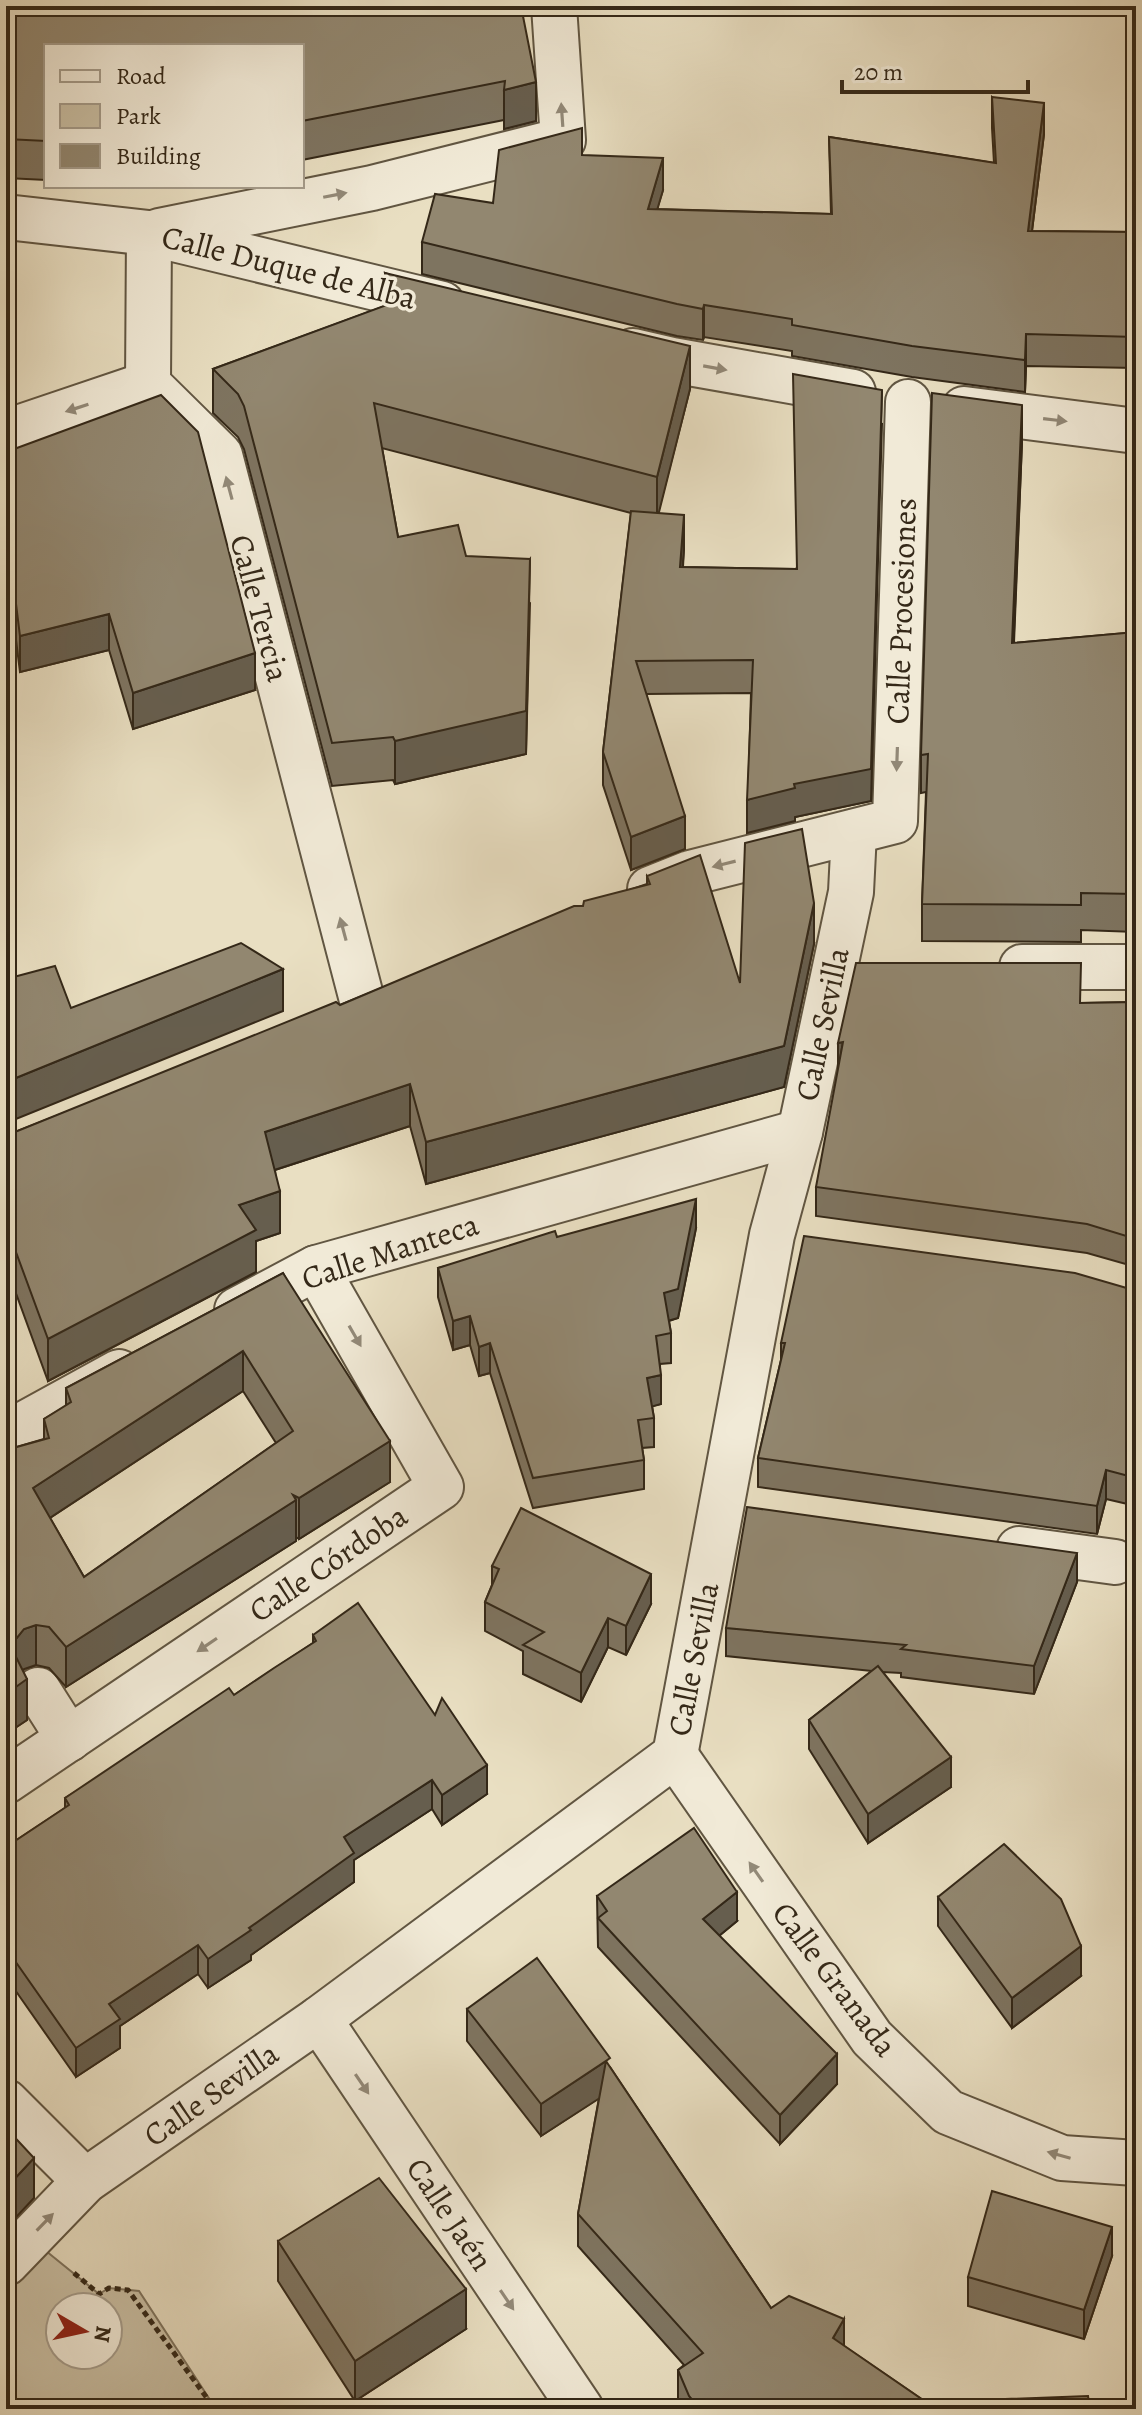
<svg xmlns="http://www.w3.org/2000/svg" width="1142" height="2415" font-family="Alegreya,serif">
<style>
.green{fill:#cac0a5;stroke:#7f745e;stroke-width:2;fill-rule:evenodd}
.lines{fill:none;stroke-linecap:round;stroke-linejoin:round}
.minor-casing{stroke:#615642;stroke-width:48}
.path{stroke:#342818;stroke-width:5;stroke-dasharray:6 4;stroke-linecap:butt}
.minor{stroke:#f1ead7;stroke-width:44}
.wall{fill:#7e7460;stroke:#342818;stroke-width:2;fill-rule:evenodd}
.shaded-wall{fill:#665e4e;stroke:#342818;stroke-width:2}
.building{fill:#928770;stroke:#342818;stroke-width:2;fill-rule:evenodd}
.oneway{fill:#928978}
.labels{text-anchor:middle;stroke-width:7;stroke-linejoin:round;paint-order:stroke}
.street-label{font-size:32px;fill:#342818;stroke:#f1ead7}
</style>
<rect width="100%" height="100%" fill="#e9dfc2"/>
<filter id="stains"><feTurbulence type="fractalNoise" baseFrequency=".0025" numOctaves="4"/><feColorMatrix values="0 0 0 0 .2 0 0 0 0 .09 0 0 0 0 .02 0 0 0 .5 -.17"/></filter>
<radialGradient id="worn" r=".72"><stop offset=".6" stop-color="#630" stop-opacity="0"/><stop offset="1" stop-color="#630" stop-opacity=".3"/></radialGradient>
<path class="green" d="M 30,2238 L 99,2294 L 109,2288 L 139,2291 L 216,2409 L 6,2409 L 6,2263 ZM 60,2307 L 108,2307 L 108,2355 L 60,2355 Z"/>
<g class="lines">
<defs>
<g id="minor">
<polyline points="6,217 149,233 442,304"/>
<polyline points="159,231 372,188 563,140 554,6"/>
<polyline points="149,233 148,384 220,455 363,1004"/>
<polyline points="633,351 672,360 853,392"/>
<polyline points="964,409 1136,431"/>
<polyline points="6,432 148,384"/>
<polyline points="650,889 690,873 895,821 908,402"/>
<polyline points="1022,967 1136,967"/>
<polyline points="237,1310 316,1268 800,1132"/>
<polyline points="6,1434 119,1372"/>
<polyline points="1019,1549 1115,1562"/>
<polyline points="38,1690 69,1739"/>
<polyline points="675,1755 872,2038 948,2112 1062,2158 1136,2163"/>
<polyline points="6,1781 441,1487 316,1268"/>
<polyline points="319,2019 581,2409"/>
<polyline points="6,2102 85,2181"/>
<polyline points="6,2263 85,2181 319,2019 675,1755 772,1235 800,1132 851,892 854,832"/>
</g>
</defs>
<use href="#minor" class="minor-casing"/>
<polyline class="path" points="74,2273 99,2294 109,2288 128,2290 215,2409"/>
<use href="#minor" class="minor"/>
</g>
<g class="wall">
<polygon points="6,6 521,6 536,121 504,129 504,120 302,160 302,46 46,46 46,180 6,178"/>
<polygon points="992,97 1044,134 1032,231 1136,232 1136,368 1026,366 1025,392 912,377 792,356 792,351 704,337 703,340 677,336 422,274 422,242 582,155 663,190 657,209 831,214 829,137 994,163 992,128"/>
<polygon points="385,273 690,389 658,513 684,548 683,567 796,569 882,423 871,801 795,817 795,821 747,833 751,693 646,694 685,849 631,870 603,785 603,752 631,513 382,448 398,537 466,556 530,603 526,754 395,784 393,780 332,786 244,449 238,437 213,413 213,369 385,306"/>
<polygon points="1022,442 1014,643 1136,632 1136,932 1081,930 1081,942 922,941 922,904 926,792 921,793 921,755"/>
<polygon points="6,452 255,690 133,729 109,650 20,672 16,640 6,606"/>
<polygon points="647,876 740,983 814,944 784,1087 426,1184 410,1126 275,1170 280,1233 256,1241 256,1272 48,1381 6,1266 6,1133 15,1132 340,1005 583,906 647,884"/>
<polygon points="1136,1002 1136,1267 1087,1253 816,1216 816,1187 1080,1003"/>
<polygon points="696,1228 678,1318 669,1321 671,1333 671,1363 660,1364 661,1404 652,1406 654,1418 654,1447 642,1448 644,1460 644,1489 533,1508 490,1373 479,1376 470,1345 453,1350 438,1297 438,1268 557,1237"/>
<path d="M 283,1273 L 390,1482 L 299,1539 L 296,1537 L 296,1541 L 66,1687 L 49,1668 L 36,1665 L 24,1669 L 23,1671 L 27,1720 L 6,1734 L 6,1450 L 44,1439 L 44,1419 L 66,1406 L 66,1388 ZM 243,1391 L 276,1443 L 84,1577 L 50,1518 Z"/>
<polygon points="1130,1289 1136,1289 1136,1506 1106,1499 1097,1534 758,1487 758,1458 781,1360 781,1343"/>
<polygon points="492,1566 651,1604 626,1655 608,1647 581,1702 523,1674 523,1651 485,1631 485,1602 492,1585"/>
<polygon points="1077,1582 1034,1694 901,1677 901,1673 883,1672 951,1787 868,1843 809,1749 809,1720 872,1671 726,1656 726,1628"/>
<polygon points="313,1635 487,1794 442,1825 432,1809 354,1860 354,1882 251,1955 251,1960 208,1988 198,1974 120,2026 120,2048 76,2077 6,1977 6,1847 65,1808 65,1798 234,1695 313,1643"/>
<polygon points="597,1896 737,1921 719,1936 837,2084 780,2144 598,1947"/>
<polygon points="938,1897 1081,1976 1012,2028 938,1926"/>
<polygon points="467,2009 610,2067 771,2308 844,2346 926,2402 1090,2409 681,2409 678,2402 678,2370 684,2365 578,2246 578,2214 599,2098 541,2136 467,2041"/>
<polygon points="278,2241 466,2329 355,2401 278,2281"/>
<polygon points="1112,2256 1084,2339 968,2306 968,2277"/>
</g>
<g class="shaded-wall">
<polygon points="536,82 536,121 504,129 504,90"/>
<polygon points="1044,103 1044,134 1028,263 1028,231"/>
<polygon points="663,158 663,190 648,241 648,209"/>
<polygon points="704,305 704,337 703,340 703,309"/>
<polygon points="1026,334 1026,366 1025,392 1025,360"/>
<polygon points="690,346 690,389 657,520 657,477"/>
<polygon points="882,390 871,801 795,817 795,821 747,833 747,800 794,784"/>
<polygon points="1022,405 1022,442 1012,680 1012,643"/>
<polygon points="684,515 684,548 680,600 680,567"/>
<polygon points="530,559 526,754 395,784 395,741"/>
<polygon points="109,614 109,650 20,672 20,636"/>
<polygon points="255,653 255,690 133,729 133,693"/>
<polygon points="685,816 685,849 631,870 631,837"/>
<polygon points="814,903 814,944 784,1087 426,1184 426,1142 784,1046"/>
<polygon points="283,969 283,1011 6,1123 6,1082"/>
<polygon points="843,1042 838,1072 838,1043"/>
<polygon points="410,1084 410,1126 265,1173 265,1132"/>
<polygon points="280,1191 280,1233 256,1241 256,1272 48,1381 48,1339 239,1205"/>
<polygon points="696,1199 696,1228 678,1318 664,1322 664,1293"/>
<polygon points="470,1316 470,1345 453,1350 453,1321"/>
<polygon points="490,1343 490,1373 479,1376 479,1347"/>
<polygon points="243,1351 243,1391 33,1529 33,1488"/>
<polygon points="661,1375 661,1404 647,1408 647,1378"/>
<polygon points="390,1441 390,1482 299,1539 299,1498"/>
<polygon points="1106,1470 1106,1499 1097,1534 1097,1506"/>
<polygon points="296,1500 296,1541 66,1687 66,1647"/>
<polygon points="1077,1553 1077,1582 1034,1694 1034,1666"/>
<polygon points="651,1574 651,1604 626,1655 626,1626"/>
<polygon points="608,1618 608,1647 581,1702 581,1673"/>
<polygon points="36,1625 36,1665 24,1669 16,1679 27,1679 27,1720 6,1734 6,1694 16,1639 24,1629"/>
<polygon points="951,1757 951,1787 868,1843 868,1814"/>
<polygon points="487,1765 487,1794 442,1825 442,1795"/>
<polygon points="432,1780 432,1809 354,1860 354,1882 251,1955 251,1960 208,1988 208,1959 344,1837"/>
<polygon points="737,1892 737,1921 703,1949 703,1919"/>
<polygon points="198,1945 198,1974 120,2026 120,2048 76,2077 76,2048 109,2004"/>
<polygon points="1081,1946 1081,1976 1012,2028 1012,1998"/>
<polygon points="837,2054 837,2084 780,2144 780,2115"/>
<polygon points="606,2061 606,2094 541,2136 541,2104"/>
<polygon points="34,2158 34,2198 6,2228 6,2188"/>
<polygon points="1112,2227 1112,2256 1084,2339 1084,2310"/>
<polygon points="466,2289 466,2329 355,2401 355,2361"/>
<polygon points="844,2319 844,2351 833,2338"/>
</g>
<g class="building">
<polygon points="6,6 521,6 536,82 504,90 505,81 302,121 302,46 46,46 46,141 6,139"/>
<polygon points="992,97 1044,103 1028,231 1136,232 1136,337 1026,334 1025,360 912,346 792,325 792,319 704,305 703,309 677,304 422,242 435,194 493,203 499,150 582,128 582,155 663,158 648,209 832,214 829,137 996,163"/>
<polygon points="385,273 690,346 657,477 374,403 398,537 458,525 466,556 530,559 526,711 395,741 393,737 332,743 244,406 238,394 213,369 395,302"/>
<polygon points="793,374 882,390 871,769 794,784 795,788 747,800 753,660 636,661 685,816 631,837 603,752 631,511 684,515 680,567 797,569"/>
<polygon points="932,393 1022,405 1012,643 1136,632 1136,894 1081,893 1081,905 922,904 928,754 921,755"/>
<polygon points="161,395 198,432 255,653 133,693 109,614 20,636 16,604 6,569 6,452"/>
<polygon points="802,829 814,903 784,1046 426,1142 410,1084 265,1132 280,1191 239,1205 256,1230 48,1339 6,1225 6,1133 15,1132 336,1002 340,1005 574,906 583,906 584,901 650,884 647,876 700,855 740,983 745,843"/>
<polygon points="241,943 283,969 6,1082 6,979 55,966 71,1008"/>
<polygon points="856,963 1081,963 1080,1003 1136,1002 1136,1239 1087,1224 816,1187 843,1042 838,1043"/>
<polygon points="696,1199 678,1289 664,1293 671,1333 656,1336 661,1375 647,1378 654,1418 638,1420 644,1460 533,1478 490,1343 479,1347 470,1316 453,1321 438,1268 555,1231 557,1237"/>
<polygon points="804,1236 1075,1273 1130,1289 1136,1289 1136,1478 1106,1470 1097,1506 758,1458 785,1343 781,1343"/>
<path d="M 283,1273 L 390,1441 L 299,1498 L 293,1495 L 296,1500 L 66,1647 L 49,1627 L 36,1625 L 24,1629 L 16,1639 L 13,1651 L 27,1679 L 6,1694 L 6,1450 L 49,1438 L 44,1419 L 71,1402 L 66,1388 ZM 243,1351 L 293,1431 L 84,1577 L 33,1488 Z"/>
<polygon points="747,1507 1077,1553 1034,1666 901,1649 906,1645 726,1628"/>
<polygon points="521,1508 651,1574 626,1626 608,1618 581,1673 523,1645 544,1632 485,1602 499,1569 492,1566"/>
<polygon points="358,1603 435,1715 442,1698 487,1765 442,1795 432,1780 344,1837 354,1853 249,1928 251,1930 208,1959 198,1945 109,2004 120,2019 76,2048 6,1948 6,1847 69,1805 65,1798 229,1688 234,1695 274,1668 316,1641 313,1635"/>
<polygon points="878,1666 951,1757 868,1814 809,1720"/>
<polygon points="694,1828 737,1892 703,1919 837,2054 780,2115 598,1918 607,1911 597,1896"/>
<polygon points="1004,1844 1061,1899 1081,1946 1012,1998 938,1897"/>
<polygon points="537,1958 610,2058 606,2061 771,2308 789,2296 844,2319 833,2338 926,2402 1088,2396 1090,2409 700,2409 689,2396 678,2370 703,2353 578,2214 606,2061 541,2104 467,2009"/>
<polygon points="6,2128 34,2158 6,2188"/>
<polygon points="379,2178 466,2289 355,2361 278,2241"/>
<polygon points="992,2191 1112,2227 1084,2310 968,2277"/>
</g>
<defs><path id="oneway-solid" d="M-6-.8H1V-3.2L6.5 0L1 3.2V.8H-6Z" transform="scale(2)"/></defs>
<g class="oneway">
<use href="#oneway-solid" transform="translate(562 115) rotate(-94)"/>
<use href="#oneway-solid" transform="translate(335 195) rotate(-11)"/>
<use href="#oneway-solid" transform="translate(715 368) rotate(10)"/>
<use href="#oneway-solid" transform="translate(77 408) rotate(162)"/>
<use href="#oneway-solid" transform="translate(1055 420) rotate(7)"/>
<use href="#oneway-solid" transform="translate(229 488) rotate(-105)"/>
<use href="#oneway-solid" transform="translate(897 759) rotate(92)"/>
<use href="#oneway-solid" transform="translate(724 864) rotate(166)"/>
<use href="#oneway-solid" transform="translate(343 929) rotate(-105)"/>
<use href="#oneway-solid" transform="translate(355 1336) rotate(60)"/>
<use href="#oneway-solid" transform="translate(207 1645) rotate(146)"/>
<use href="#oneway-solid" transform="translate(756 1872) rotate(-125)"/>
<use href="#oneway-solid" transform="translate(362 2084) rotate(56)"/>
<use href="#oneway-solid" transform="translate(1059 2155) rotate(-164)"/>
<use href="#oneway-solid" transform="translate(45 2222) rotate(-46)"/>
<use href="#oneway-solid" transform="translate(507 2300) rotate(56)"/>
</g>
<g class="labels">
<g class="street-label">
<text transform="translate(289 267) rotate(14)" y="11">Calle Duque de Alba</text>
<text transform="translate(260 608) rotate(75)" y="11">Calle Tercia</text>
<text transform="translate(901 611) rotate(-88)" y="11">Calle Procesiones</text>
<text transform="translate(822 1024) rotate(-78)" y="11">Calle Sevilla</text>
<text transform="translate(390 1251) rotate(-18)" y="11">Calle Manteca</text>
<text transform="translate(328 1563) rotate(-34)" y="11">Calle Córdoba</text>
<text transform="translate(693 1659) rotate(-79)" y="11">Calle Sevilla</text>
<text transform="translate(835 1979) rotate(53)" y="11">Calle Granada</text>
<text transform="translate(211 2094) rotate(-35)" y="11">Calle Sevilla</text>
<text transform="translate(450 2214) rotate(56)" y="11">Calle Jaén</text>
</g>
</g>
<rect width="1142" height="2415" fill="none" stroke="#e9dfc2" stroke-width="32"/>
<rect x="8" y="8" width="1126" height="2399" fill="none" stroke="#342818" stroke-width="4"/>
<rect x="16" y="16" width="1110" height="2383" fill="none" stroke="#342818" stroke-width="2"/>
<rect x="44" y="44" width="260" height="144" fill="#f1ead7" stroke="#a59c8b" stroke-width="2"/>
<rect x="60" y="70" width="40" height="12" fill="#f1ead7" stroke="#a59c8b" stroke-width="2"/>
<text x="116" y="84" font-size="24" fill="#342818">Road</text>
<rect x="60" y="104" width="40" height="24" fill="#cac0a5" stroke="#a59c8b" stroke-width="2"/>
<text x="116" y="124" font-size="24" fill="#342818">Park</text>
<rect x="60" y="144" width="40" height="24" fill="#928770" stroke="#a59c8b" stroke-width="2"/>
<text x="116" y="164" font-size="24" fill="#342818">Building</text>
<g transform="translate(84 2331) rotate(99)"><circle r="38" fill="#f1ead7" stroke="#a59c8b" stroke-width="2"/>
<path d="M0-6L14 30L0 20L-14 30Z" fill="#8f2418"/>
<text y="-12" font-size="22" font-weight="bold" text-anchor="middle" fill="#342818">N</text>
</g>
<path d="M842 80v12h186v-12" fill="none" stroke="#342818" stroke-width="4"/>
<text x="854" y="80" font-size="24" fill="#342818" stroke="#f1ead7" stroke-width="6" paint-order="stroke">20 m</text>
<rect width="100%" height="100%" filter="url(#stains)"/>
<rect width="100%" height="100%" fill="url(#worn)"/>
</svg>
